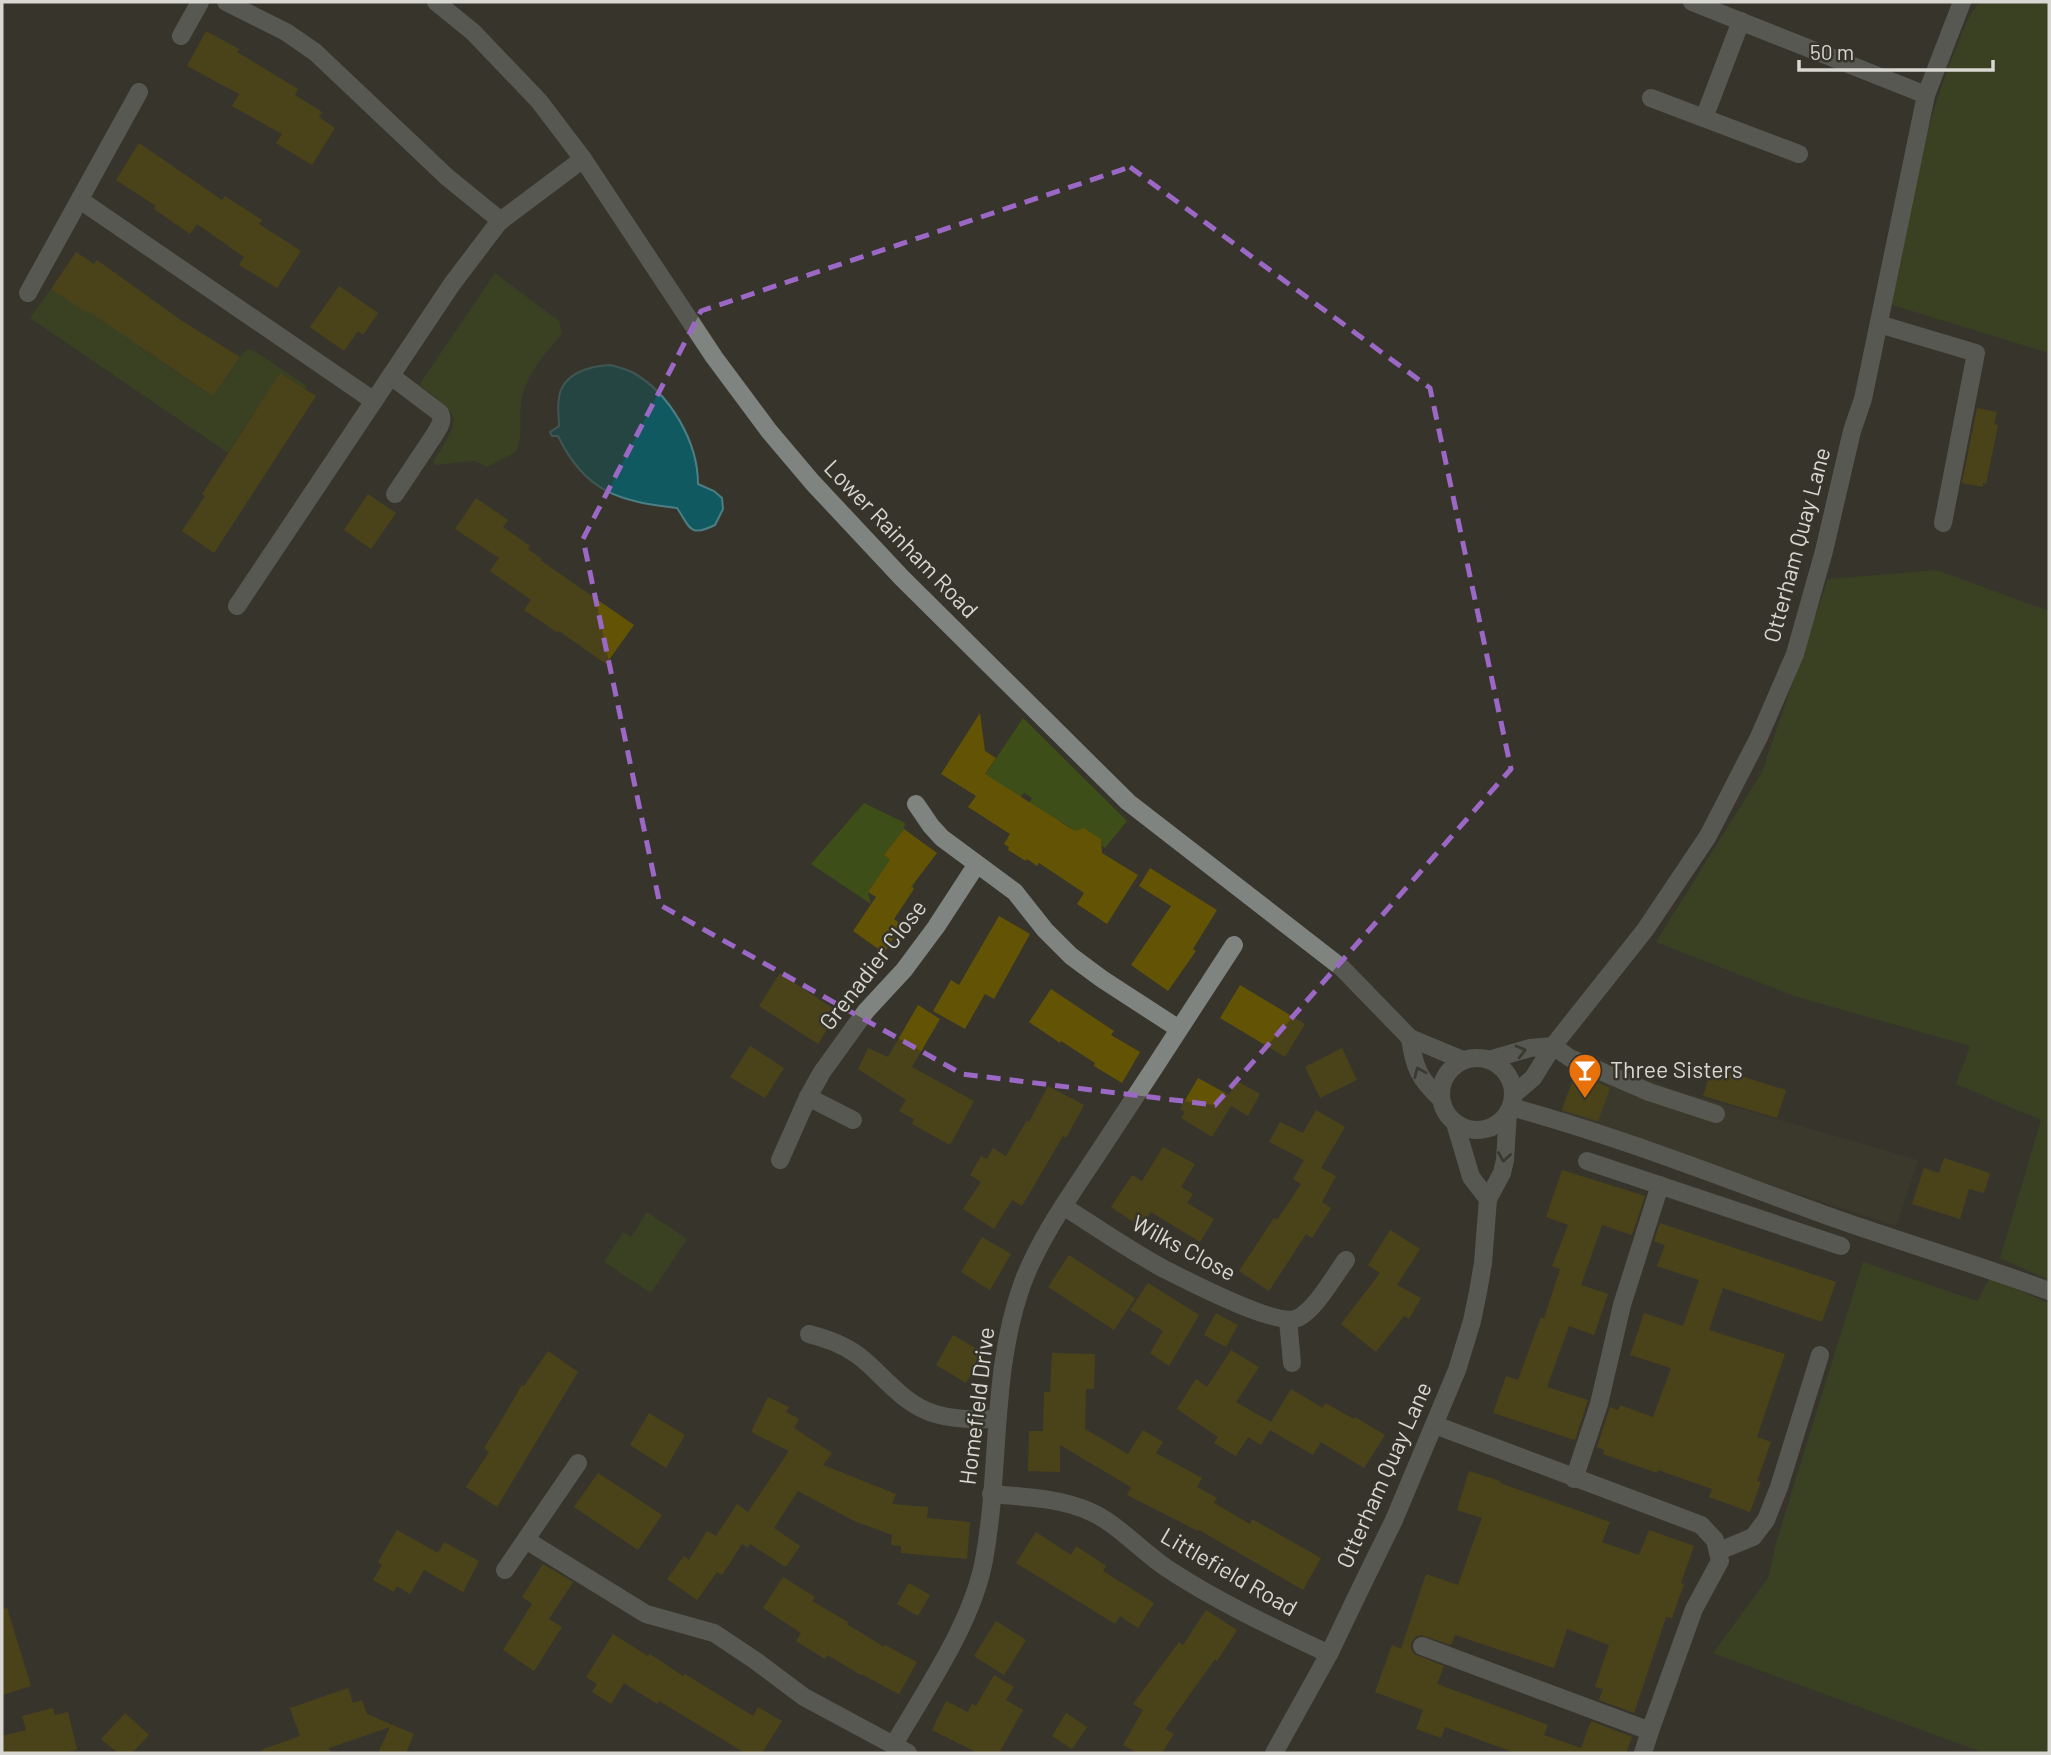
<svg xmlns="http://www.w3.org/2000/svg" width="2051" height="1755" font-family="Barlow,sans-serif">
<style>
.built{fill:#413d2e}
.green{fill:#3e4e18}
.water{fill:#105961;stroke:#4c7f83;stroke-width:2}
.building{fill:#635405}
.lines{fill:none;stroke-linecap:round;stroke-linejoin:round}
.minor{stroke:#808480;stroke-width:18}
.oneway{stroke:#414038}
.marked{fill:none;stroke:#9c68c5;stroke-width:5;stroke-dasharray:14 9;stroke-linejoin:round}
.labels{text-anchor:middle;stroke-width:5;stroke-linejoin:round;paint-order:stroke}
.street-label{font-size:23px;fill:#d8d7d1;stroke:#36342b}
.poi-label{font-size:23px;fill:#d8d7d1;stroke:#36342b;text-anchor:start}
</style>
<rect width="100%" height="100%" fill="#36342b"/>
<polygon class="built" points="1589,1053 1672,1089 1918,1160 1896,1226 1560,1116 1575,1072"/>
<g class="green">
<path d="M 1981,2 L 2049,2 L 2049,353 L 1889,304 C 1909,216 1923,122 1960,39 C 1965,26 1970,11 1981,2 Z"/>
<polygon points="114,272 163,310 139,346 213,396 244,352 249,349 256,352 307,386 305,389 280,373 228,453 30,318 51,289 87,312"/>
<path d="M 495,273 L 559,321 L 562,334 C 545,354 525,375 521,403 C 519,420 523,436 516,452 L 487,467 L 474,461 L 436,465 L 433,462 C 462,416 462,417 419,385 Z"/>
<polygon points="1936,570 2049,611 2049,1280 2000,1258 2041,1120 1956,1084 1970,1046 1794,996 1656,942 1762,772 1828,579"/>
<polygon points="1023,718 1127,821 1105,848 1102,846 1101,839 1084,828 1063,850 1071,828 1060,821 1054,831 1024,812 1032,798 1024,793 1020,798 985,775"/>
<polygon points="864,803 905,823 904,829 884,855 917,880 912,882 914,889 884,869 868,892 871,904 811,864"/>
<polygon points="647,1212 687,1239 651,1293 604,1262 623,1232 631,1237"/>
<polygon points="1863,1262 1977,1301 1990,1278 2049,1303 2049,1753 1984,1753 1713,1653 1768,1578 1776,1543"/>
</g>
<path class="water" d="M 611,365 C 618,367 626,369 632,372 C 670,393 698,442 698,484 L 714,491 L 722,498 L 723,509 L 715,525 C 689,538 690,527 677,508 C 618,501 585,492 558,436 L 552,436 L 550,432 L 559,426 C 559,417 557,407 559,398 C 562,373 590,366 611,365 Z"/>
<g class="building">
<polygon points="206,31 239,49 237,52 298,89 295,95 322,112 319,117 335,128 312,165 276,143 282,134 232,106 239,94 187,66"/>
<polygon points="139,143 222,200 225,196 262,220 259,224 301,251 277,288 239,265 244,257 197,224 190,234 154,209 156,206 116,180"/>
<polygon points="76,252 94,264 97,260 182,321 240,357 213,396 88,311 87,313 51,289"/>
<polygon points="339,286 378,313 363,335 358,331 344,351 310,327"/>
<polygon points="280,373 316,396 214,553 182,531 205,496 202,494"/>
<polygon points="1977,408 1997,412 1994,424 1998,425 1986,484 1983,483 1983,487 1962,483"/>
<polygon points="368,494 396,513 371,549 344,530"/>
<polygon points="476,498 508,520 503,527 530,546 528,549 542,559 540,560 634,625 606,664 559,631 558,633 524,610 531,600 490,571 499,558 455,529"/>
<polygon points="980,713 985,751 996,758 985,774 1075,831 1084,828 1101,839 1102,853 1138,875 1107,924 1077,904 1084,893 1039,863 1037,866 1027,859 1026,861 1008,850 1009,847 1004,844 1010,834 968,807 976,796 941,774"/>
<polygon points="904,829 937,853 911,887 914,889 894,919 902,925 884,953 853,931 876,897 868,892 890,860 884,855"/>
<polygon points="1150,868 1217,910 1193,949 1196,951 1168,991 1131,965 1171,906 1139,886"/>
<polygon points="999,916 1030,934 994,999 985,994 965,1029 933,1011 951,980 959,985"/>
<polygon points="780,973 838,1012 818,1044 759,1006"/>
<polygon points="1240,985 1305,1024 1285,1057 1220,1018"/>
<polygon points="1051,989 1114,1031 1111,1035 1140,1052 1122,1083 1094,1066 1095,1063 1061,1041 1060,1043 1029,1022"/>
<polygon points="918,1005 940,1019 912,1067 974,1101 950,1145 912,1124 914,1119 899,1111 906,1100 858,1069 868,1048 888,1057"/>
<polygon points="750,1046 784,1068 765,1098 730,1077"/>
<polygon points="1342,1048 1357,1080 1320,1098 1305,1067"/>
<polygon points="1712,1067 1786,1090 1777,1118 1703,1096"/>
<polygon points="1575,1073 1610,1088 1598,1121 1562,1110"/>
<polygon points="1198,1078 1229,1095 1237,1081 1260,1094 1248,1116 1231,1106 1212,1137 1181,1118 1185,1112 1180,1109"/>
<polygon points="1048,1086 1084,1105 1066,1138 1063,1136 1022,1206 1012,1200 994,1229 963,1209 981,1182 970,1175 981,1156 987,1159 993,1148 1006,1156 1027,1120 1029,1122"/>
<polygon points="1316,1110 1345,1127 1321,1168 1336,1176 1322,1202 1331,1208 1312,1238 1306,1234 1269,1291 1239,1271 1274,1218 1277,1220 1301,1184 1293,1179 1304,1160 1269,1142 1280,1122 1303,1133"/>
<polygon points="1163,1147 1195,1164 1181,1187 1193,1194 1187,1203 1214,1219 1200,1242 1151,1212 1141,1227 1111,1207 1132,1175 1142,1181"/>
<polygon points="1944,1158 1990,1173 1984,1193 1969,1189 1960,1219 1912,1204 1924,1168 1939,1173"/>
<polygon points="1562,1170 1645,1196 1632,1235 1602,1225 1581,1285 1608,1294 1594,1335 1569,1326 1547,1387 1588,1400 1575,1440 1493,1413 1506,1376 1518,1380 1541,1317 1544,1319 1560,1269 1552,1266 1568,1225 1546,1217"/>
<polygon points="1660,1223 1836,1282 1822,1322 1723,1288 1709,1330 1785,1354 1757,1437 1771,1442 1757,1481 1761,1482 1750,1512 1709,1497 1712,1489 1658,1470 1657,1473 1603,1454 1604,1450 1597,1447 1610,1407 1618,1410 1620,1405 1653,1417 1671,1368 1630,1355 1644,1313 1683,1326 1699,1280 1657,1266 1665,1245 1654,1241"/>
<polygon points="1390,1230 1420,1249 1397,1285 1421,1298 1409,1319 1404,1316 1376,1352 1341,1324 1380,1273 1368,1265"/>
<polygon points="982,1237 1011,1254 990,1290 961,1272"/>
<polygon points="1069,1255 1135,1298 1114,1330 1048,1287"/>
<polygon points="1148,1283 1199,1315 1169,1366 1150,1353 1163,1331 1130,1310"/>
<polygon points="1216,1313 1238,1325 1226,1347 1204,1335"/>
<polygon points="953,1335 984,1353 966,1383 936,1365"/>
<polygon points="1231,1350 1259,1367 1236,1402 1271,1422 1291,1389 1323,1408 1325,1403 1354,1419 1355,1417 1385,1435 1364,1468 1321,1442 1313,1455 1270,1430 1261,1445 1248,1437 1236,1456 1214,1443 1218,1437 1177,1409 1196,1379 1207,1387"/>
<polygon points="548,1351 578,1372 497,1507 466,1487 489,1452 484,1448 502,1419 522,1385 524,1386"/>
<polygon points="1052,1353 1095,1354 1094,1389 1086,1389 1085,1429 1128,1454 1143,1430 1163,1442 1156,1453 1202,1478 1197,1487 1217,1498 1214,1503 1250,1524 1252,1519 1321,1558 1303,1590 1199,1530 1198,1531 1127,1495 1131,1487 1060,1445 1060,1472 1028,1471 1029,1431 1043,1431 1044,1392 1050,1392"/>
<polygon points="768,1397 789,1407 786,1412 799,1419 794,1428 832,1453 823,1465 896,1494 892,1504 928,1507 927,1518 970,1522 967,1559 901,1553 901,1546 891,1545 892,1535 854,1521 798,1491 774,1528 800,1546 786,1567 750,1544 748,1548 742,1544 722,1575 717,1572 697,1600 667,1579 684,1556 689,1560 707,1531 716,1536 737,1504 748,1512 789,1451 751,1432"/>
<polygon points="649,1413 685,1435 666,1468 630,1445"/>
<polygon points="1469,1471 1500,1481 1500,1483 1610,1522 1602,1542 1639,1555 1649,1530 1694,1546 1681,1583 1684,1584 1672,1618 1666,1617 1634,1713 1599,1700 1603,1689 1595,1687 1609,1645 1567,1629 1554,1668 1455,1635 1451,1645 1421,1635 1415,1637 1411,1643 1411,1649 1414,1654 1444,1666 1437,1684 1548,1725 1544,1735 1581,1748 1591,1721 1632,1737 1626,1753 1515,1753 1445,1727 1441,1738 1416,1729 1423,1710 1375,1692 1392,1645 1401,1649 1426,1574 1458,1585 1482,1518 1457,1510"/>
<polygon points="598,1473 662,1515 638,1550 574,1507"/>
<polygon points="397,1530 438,1553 444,1542 479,1561 463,1592 424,1570 410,1594 397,1586 394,1592 373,1580 382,1565 378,1562"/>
<polygon points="1036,1532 1071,1555 1076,1546 1106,1566 1103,1571 1154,1603 1138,1628 1120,1616 1115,1624 1016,1563"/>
<polygon points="543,1564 573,1582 549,1619 562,1627 534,1671 503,1650 532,1604 522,1597"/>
<polygon points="783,1577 815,1597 812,1601 848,1622 847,1624 884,1647 885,1645 917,1662 899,1694 861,1674 861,1675 827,1655 825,1659 796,1641 801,1633 763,1608"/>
<polygon points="909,1583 930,1595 918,1616 897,1604"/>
<polygon points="7,1608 31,1686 2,1695 2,1609"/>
<polygon points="1206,1610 1237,1630 1217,1661 1215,1659 1165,1729 1174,1734 1162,1753 1138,1753 1123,1745 1143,1710 1133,1704 1179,1642 1183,1645"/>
<polygon points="996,1621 1026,1640 1004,1675 974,1656"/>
<polygon points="613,1634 648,1656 650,1654 683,1676 685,1674 753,1716 758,1707 782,1721 762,1753 745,1753 659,1701 657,1704 624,1683 611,1704 592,1692 597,1684 586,1677"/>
<polygon points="994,1675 1014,1687 1006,1700 1023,1710 999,1753 978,1753 932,1730 946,1701 968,1712 972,1704 976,1706"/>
<polygon points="348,1688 353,1703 362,1700 367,1714 414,1734 406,1753 378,1753 390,1727 329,1748 331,1753 261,1753 261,1750 300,1736 290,1708"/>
<polygon points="53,1708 55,1715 68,1712 77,1750 61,1753 2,1753 2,1736 26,1730 22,1716"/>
<polygon points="125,1713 149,1735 132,1753 118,1753 101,1739"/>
<polygon points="1066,1713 1087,1727 1072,1749 1052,1736"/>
</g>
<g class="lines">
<g class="minor">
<polyline points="226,2 286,32 315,52 447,177 501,221"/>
<polyline points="436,2 473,32 539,101 583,159 714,357 769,431 813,483 902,578 1128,802 1342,968 1410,1038 1463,1060"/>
<polyline points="1692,2 1926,95"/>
<polyline points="181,36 200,2"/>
<polyline points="1651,98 1799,154"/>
<polyline points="1704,118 1741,21"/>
<polyline points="80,200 374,401"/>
<polyline points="28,293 139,92"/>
<polyline points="1879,324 1976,353 1943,523"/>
<path d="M 391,376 L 440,413 C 444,421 439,427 435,434 L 395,494"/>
<polyline points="237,606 452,284 499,222 583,159"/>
<polyline points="916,804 931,826 942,838 1015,892 1045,930 1071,956 1102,979 1179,1029"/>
<path d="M 1410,1038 C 1414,1067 1419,1079 1441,1099"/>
<polyline points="1553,1046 1570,1058 1649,1092 1716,1114"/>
<circle cx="1477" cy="1094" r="36"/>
<polyline points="1489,1060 1530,1048 1553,1046"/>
<polyline points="1513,1095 1533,1078 1553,1046 1645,930 1708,836 1759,737 1795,654 1824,551 1852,431 1863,399 1926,95 1962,2"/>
<polyline points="808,1097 853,1120"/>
<path d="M 1511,1107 C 1618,1136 1723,1178 1828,1216 C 1901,1242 1976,1264 2049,1291"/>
<polyline points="1455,1123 1471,1177 1488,1199"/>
<polyline points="780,1160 808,1097 822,1072 866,1011 904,970 936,927 977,864"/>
<polyline points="1587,1161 1841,1246"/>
<path d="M 1063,1206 C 1096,1227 1129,1250 1164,1269 C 1186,1280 1278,1328 1298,1318 C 1316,1309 1334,1276 1346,1260"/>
<polyline points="1288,1320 1292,1363"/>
<path d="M 809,1334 C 827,1339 843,1344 859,1356 C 882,1374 899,1399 927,1411 C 948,1420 975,1420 997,1419"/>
<polyline points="1574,1479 1599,1404 1622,1305 1660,1185"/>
<path d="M 991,1494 C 1024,1497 1060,1498 1091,1512 C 1118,1524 1142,1552 1168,1569 C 1218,1602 1274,1628 1329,1654"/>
<polyline points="526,1540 646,1614 714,1633 756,1661 804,1697 908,1753"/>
<polyline points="1719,1551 1753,1537 1766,1520 1779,1487 1820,1355"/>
<polyline points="505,1570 578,1463"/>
<polyline points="1422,1646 1650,1731 1694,1609 1720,1561 1715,1540 1701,1525 1435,1425"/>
<path d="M 893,1746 C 926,1689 972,1624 984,1560 C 1001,1468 990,1372 1023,1282 C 1042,1232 1077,1186 1106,1141 C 1149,1076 1192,1010 1234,945"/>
<polyline points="1274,1753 1329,1654 1365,1579 1394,1520 1457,1370 1472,1321 1478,1292 1483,1263 1488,1199 1502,1173 1505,1160 1508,1112"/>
<polyline points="1643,1753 1650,1731"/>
</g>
</g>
<defs><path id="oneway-chevron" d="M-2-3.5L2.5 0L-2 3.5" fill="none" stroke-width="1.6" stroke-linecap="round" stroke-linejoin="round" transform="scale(1.75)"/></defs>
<g class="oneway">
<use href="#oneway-chevron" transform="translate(1521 1051) rotate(-15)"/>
<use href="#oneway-chevron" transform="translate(1419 1072) rotate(-113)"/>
<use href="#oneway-chevron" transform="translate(1504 1157) rotate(99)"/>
</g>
<path d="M0 0H2051V1755H0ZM 1130,167 L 1430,388 L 1511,769 L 1215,1105 L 962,1074 L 660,905 L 583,539 L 701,311 Z" fill="#36342b" fill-opacity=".55" fill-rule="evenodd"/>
<path class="marked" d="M 1130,167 L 1430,388 L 1511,769 L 1215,1105 L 962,1074 L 660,905 L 583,539 L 701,311 Z"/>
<defs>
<symbol id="bar-pin" viewBox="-11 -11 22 30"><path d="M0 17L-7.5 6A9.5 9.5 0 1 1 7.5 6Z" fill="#e8710a" stroke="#36342b"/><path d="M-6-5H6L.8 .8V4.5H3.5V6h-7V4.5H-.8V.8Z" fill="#fff"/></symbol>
</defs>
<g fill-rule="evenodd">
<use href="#bar-pin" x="1566" y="1051" width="38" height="52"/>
</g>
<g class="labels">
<g class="street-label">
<text transform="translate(901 539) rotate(46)" y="8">Lower Rainham Road</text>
<text transform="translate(1797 545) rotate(-75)" y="8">Otterham Quay Lane</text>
<text transform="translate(873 965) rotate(-52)" y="8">Grenadier Close</text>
<text transform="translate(1184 1248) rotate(28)" y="8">Wilks Close</text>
<text transform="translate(977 1406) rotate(-83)" y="8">Homefield Drive</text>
<text transform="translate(1384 1475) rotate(-66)" y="8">Otterham Quay Lane</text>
<text transform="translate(1229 1572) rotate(30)" y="8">Littlefield Road</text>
</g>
<g class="poi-label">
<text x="1610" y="1078">Three Sisters</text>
</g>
</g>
<rect width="2051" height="1755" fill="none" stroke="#d8d7d1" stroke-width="7"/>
<path d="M1799 60v10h194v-10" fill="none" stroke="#d8d7d1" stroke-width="3.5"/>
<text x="1810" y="60" font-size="21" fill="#d8d7d1" stroke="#36342b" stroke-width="5" paint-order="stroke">50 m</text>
</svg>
